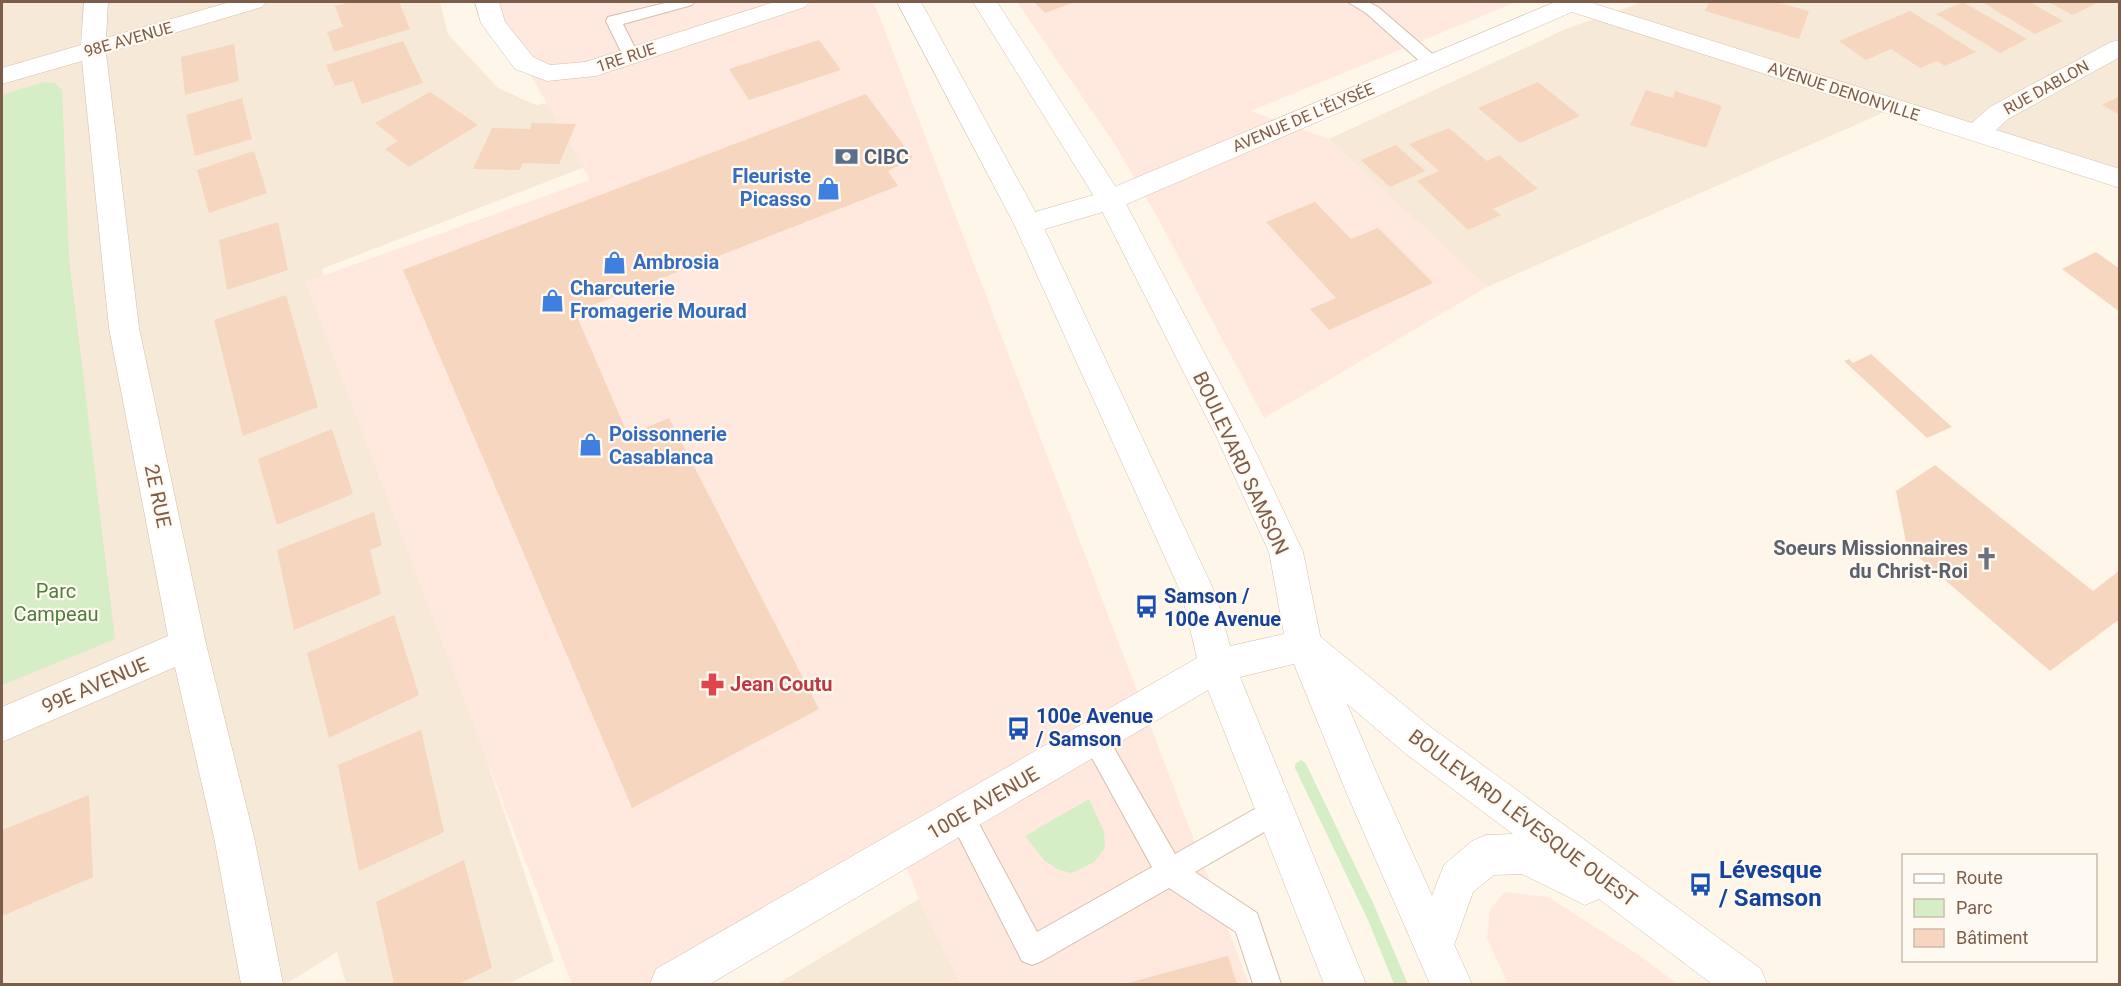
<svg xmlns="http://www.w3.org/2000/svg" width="2121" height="986" font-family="Roboto,sans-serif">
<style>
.residential{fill:#f6e9d7}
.commercial{fill:#ffe8dd}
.green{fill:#d5eec6}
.building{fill:#f6d6bf}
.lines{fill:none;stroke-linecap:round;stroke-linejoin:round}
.service-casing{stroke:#d2bfad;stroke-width:2}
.minor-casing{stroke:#d2bfad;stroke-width:1}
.tertiary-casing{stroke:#d2bfad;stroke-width:1}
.service{fill:#fff;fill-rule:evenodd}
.minor{fill:#fff;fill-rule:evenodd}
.tertiary{fill:#fff;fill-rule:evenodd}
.labels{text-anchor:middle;stroke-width:4.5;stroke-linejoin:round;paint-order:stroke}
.far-street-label{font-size:16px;fill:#7c5d4a;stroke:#fffaf1}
.service-label{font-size:20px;font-weight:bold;fill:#4e5e75;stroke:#fffaf1;text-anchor:start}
.shop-label{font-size:20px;font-weight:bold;fill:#366cbe;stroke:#fffaf1;text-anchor:start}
.street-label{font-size:20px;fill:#7c5d4a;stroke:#fffaf1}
.worship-label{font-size:20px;font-weight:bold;fill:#5b616d;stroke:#fffaf1;text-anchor:end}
.park-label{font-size:20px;fill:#4e7c3d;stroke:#fffaf1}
.transit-label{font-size:20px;font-weight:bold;fill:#164399;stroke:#fffaf1;text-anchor:start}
.health-label{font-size:20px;font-weight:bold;fill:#be3a42;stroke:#fffaf1;text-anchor:start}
.near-transit-label{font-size:24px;font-weight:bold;fill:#164399;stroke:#fffaf1;text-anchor:start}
</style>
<rect width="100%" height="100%" fill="#fef7e9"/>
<g class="residential">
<polygon points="2,2 440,2 448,34 498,88 536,105 583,97 608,158 322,269 554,961 508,984 346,984 337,952 286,984 2,984"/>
<polygon points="1643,2 2119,2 2119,179 1896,107 1487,287 1329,139 1568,28"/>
<polygon points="919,899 961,984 777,984"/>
</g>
<g class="commercial">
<polygon points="487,2 872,2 877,10 1249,984 961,984 919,899 900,850 671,984 572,984 305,282 590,180 524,63 493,23"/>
<polygon points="1017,2 1516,2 1251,111 1329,139 1487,287 1264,418 1160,222 1116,146"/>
<polygon points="1505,892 1548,897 1639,955 1677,984 1508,984 1487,938 1490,909"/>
</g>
<g class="green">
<polygon points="44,82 55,83 62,90 69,258 115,639 2,685 2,95"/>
<polygon points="1301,760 1306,764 1373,903 1408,984 1394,984 1368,920 1295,768 1295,764"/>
<polygon points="1089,799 1104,832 1105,848 1094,862 1072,873 1059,870 1045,861 1025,836"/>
</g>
<g class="building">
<polygon points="351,2 399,2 410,29 334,52 327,32 343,27 335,6"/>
<polygon points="1034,2 1075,2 1045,13"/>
<polygon points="1709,2 1776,2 1809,11 1799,39 1705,11"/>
<polygon points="1963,2 2027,39 2000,53 1936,14"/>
<polygon points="1982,2 2030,2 2063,21 2035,34"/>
<polygon points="2048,2 2099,2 2073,15"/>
<polygon points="1910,11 1976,52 1945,66 1937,61 1920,68 1891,49 1866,60 1839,41"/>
<polygon points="819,40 841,70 749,100 729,69"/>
<polygon points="403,41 423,83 362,104 353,81 335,86 326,65"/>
<polygon points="234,44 239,81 185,95 181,57"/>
<polygon points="1538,82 1580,116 1520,143 1478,108"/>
<polygon points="1646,90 1673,98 1675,91 1722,106 1706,148 1630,125"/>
<polygon points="430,92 478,125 409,167 385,149 398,141 375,123"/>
<polygon points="866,94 913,158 888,171 898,186 575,312 628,435 669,418 819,709 632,808 403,270"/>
<polygon points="2120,96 2120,115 2102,105"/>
<polygon points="242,98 252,139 195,156 186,115"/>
<polygon points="532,123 576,124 559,164 523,163 520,170 473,169 492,128 530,129"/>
<polygon points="1449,128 1487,161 1499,155 1538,189 1493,209 1501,215 1468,230 1417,181 1439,171 1409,144"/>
<polygon points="1396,145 1425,171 1390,187 1361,160"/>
<polygon points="254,151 267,193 209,213 197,170"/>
<polygon points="1315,202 1351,239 1378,228 1433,283 1329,330 1310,309 1336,298 1266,222"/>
<polygon points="278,222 288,270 227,290 219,240"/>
<polygon points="2096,252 2120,269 2120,312 2062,269"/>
<polygon points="286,295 318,407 243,436 214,320"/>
<polygon points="1871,354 1952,427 1927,438 1844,361 1849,359 1853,363"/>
<polygon points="332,429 353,494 277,525 258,459"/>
<polygon points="1935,465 2093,591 2120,570 2120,623 2117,621 2050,671 1907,547 1896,491"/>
<polygon points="374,512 382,545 370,550 381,594 294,630 277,550"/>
<polygon points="394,615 419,695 329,738 307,653"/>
<polygon points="421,730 444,832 359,871 338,765"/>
<polygon points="89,795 93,877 2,916 2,830"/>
<polygon points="464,860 492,968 458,984 394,984 376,902"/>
<polygon points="1228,956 1237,984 1124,984"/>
</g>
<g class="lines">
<defs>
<g id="service">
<polygon points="669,2 694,2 692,5 623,24 639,56 637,60 625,60 606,21 608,17"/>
<polygon points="1348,2 1368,2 1378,7 1436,57 1438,61 1436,65 1424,65 1366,13"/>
<polygon points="1094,726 1103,729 1175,854 1267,802 1276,798 1285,802 1289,811 1285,820 1195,872 1257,913 1281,984 1253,984 1236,932 1169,888 1042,961 1032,965 1022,961 948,816 952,807 961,803 970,807 1037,932 1152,867 1081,738 1085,729"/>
</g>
<g id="minor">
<polygon points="84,2 108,2 106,38 230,2 266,2 262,7 106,53 139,328 206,644 254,837 283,984 241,984 214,837 175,667 2,742 2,707 168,636 109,328 82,61 2,84 2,68 81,45"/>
<polygon points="475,2 499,2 505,22 533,57 550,65 585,62 774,2 809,2 805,7 596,76 547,81 515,69 481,23"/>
<polygon points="1555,2 1589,2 1972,123 1990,107 2111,42 2120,40 2120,57 2008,119 1996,130 2120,169 2120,188 1572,12 1120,207 1028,234 1018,231 1014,224 1018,217 1100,193"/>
<polygon points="1304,629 1317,634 1432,728 1761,969 1767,984 1712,984 1599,899 1585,905 1522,874 1494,875 1473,892 1449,959 1434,965 1419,959 1413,944 1444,865 1472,841 1486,835 1513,834 1406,754 1291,656 1286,645 1291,634"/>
</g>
<polygon id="tertiary" points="897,2 921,2 1042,224 1216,595 1230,646 1284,634 1269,552 1216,436 1097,201 973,2 997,2 1124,200 1248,436 1303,552 1322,645 1380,781 1472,984 1430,984 1347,794 1294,664 1240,677 1366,984 1324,984 1208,690 710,984 650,984 656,969 1197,658 1182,595 1014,224"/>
</defs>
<use href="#service" class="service-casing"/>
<use href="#minor" class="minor-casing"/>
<use href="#tertiary" class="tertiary-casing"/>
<use href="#service" class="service"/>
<use href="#minor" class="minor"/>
<use href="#tertiary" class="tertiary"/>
</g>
<defs>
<symbol id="bank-bare" viewBox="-9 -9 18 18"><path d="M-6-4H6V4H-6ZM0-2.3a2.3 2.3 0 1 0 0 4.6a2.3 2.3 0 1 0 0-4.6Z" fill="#5c6f8a" stroke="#fffaf1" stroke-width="2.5" paint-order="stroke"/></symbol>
<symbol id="shop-bare" viewBox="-9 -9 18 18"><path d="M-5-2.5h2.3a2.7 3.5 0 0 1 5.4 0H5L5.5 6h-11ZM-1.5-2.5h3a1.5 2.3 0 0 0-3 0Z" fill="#3f7fe0" stroke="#fffaf1" stroke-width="2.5" paint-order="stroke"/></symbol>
<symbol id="church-bare" viewBox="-9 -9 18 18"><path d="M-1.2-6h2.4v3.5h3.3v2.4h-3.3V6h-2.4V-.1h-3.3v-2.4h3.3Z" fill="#6b7280" stroke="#fffaf1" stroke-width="2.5" paint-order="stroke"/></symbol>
<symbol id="bus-bare" viewBox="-9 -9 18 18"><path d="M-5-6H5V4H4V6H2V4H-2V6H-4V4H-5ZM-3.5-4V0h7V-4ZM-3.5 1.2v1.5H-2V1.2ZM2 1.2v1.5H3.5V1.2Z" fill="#1a4fb4" stroke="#fffaf1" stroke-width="2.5" paint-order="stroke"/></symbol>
<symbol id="pharmacy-bare" viewBox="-9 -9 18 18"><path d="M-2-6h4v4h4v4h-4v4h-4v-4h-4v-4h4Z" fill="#e0444e" stroke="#fffaf1" stroke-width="2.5" paint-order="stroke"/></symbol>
</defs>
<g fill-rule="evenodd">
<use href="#bank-bare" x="830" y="140" width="33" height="33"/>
<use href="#shop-bare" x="812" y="172" width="33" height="33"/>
<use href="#shop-bare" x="598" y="246" width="33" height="33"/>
<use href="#shop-bare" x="536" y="284" width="33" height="33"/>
<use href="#shop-bare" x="574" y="428" width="33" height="33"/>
<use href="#church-bare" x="1970" y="542" width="33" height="33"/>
<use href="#bus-bare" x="1130" y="590" width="33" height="33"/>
<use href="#pharmacy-bare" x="696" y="668" width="33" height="33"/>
<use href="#bus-bare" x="1002" y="712" width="33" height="33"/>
<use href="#bus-bare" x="1684" y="868" width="33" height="33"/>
</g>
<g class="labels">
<g class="far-street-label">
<text transform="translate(128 39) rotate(-16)" y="6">98E AVENUE</text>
<text transform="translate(626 57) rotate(-18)" y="6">1RE RUE</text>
<text transform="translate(2046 87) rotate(-29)" y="6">RUE DABLON</text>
<text transform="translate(1844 91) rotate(18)" y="6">AVENUE DENONVILLE</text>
<text transform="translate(1303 117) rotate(-23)" y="6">AVENUE DE L'ÉLYSÉE</text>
</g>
<g class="service-label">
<text x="864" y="164">CIBC</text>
</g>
<g class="shop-label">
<text x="811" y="183" text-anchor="end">Fleuriste<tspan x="811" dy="23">Picasso</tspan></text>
<text x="633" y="269">Ambrosia</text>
<text x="570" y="295">Charcuterie<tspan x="570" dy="23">Fromagerie Mourad</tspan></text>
<text x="609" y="441">Poissonnerie<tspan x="609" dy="23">Casablanca</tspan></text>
</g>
<g class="street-label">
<text transform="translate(1241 463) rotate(65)" y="7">BOULEVARD SAMSON</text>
<text transform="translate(158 496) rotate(78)" y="7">2E RUE</text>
<text transform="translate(95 685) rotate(-23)" y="7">99E AVENUE</text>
<text transform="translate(983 803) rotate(-30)" y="7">100E AVENUE</text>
<text transform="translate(1523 818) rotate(37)" y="7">BOULEVARD LÉVESQUE OUEST</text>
</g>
<g class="worship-label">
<text x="1968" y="555">Soeurs Missionnaires<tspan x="1968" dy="23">du Christ-Roi</tspan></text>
</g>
<g class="park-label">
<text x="56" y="598">Parc<tspan x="56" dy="23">Campeau</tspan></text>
</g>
<g class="transit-label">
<text x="1164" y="603">Samson /<tspan x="1164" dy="23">100e Avenue</tspan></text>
<text x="1036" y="723">100e Avenue<tspan x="1036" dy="23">/ Samson</tspan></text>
</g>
<g class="health-label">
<text x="730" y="691">Jean Coutu</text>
</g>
<g class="near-transit-label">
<text x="1719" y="878">Lévesque<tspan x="1719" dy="28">/ Samson</tspan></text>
</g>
</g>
<rect width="2121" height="986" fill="none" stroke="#7c5d4a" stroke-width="6"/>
<rect x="1902" y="854" width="195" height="108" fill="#fffaf1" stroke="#cbbbae" stroke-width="1.5"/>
<rect x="1914" y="874" width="30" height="9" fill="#ffffff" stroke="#cbbbae" stroke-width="1.5"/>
<text x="1956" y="884" font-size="18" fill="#7c5d4a">Route</text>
<rect x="1914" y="899" width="30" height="18" fill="#d5eec6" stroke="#cbbbae" stroke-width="1.5"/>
<text x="1956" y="914" font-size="18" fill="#7c5d4a">Parc</text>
<rect x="1914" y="929" width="30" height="18" fill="#f6d6bf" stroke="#cbbbae" stroke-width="1.5"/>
<text x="1956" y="944" font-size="18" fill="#7c5d4a">Bâtiment</text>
</svg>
